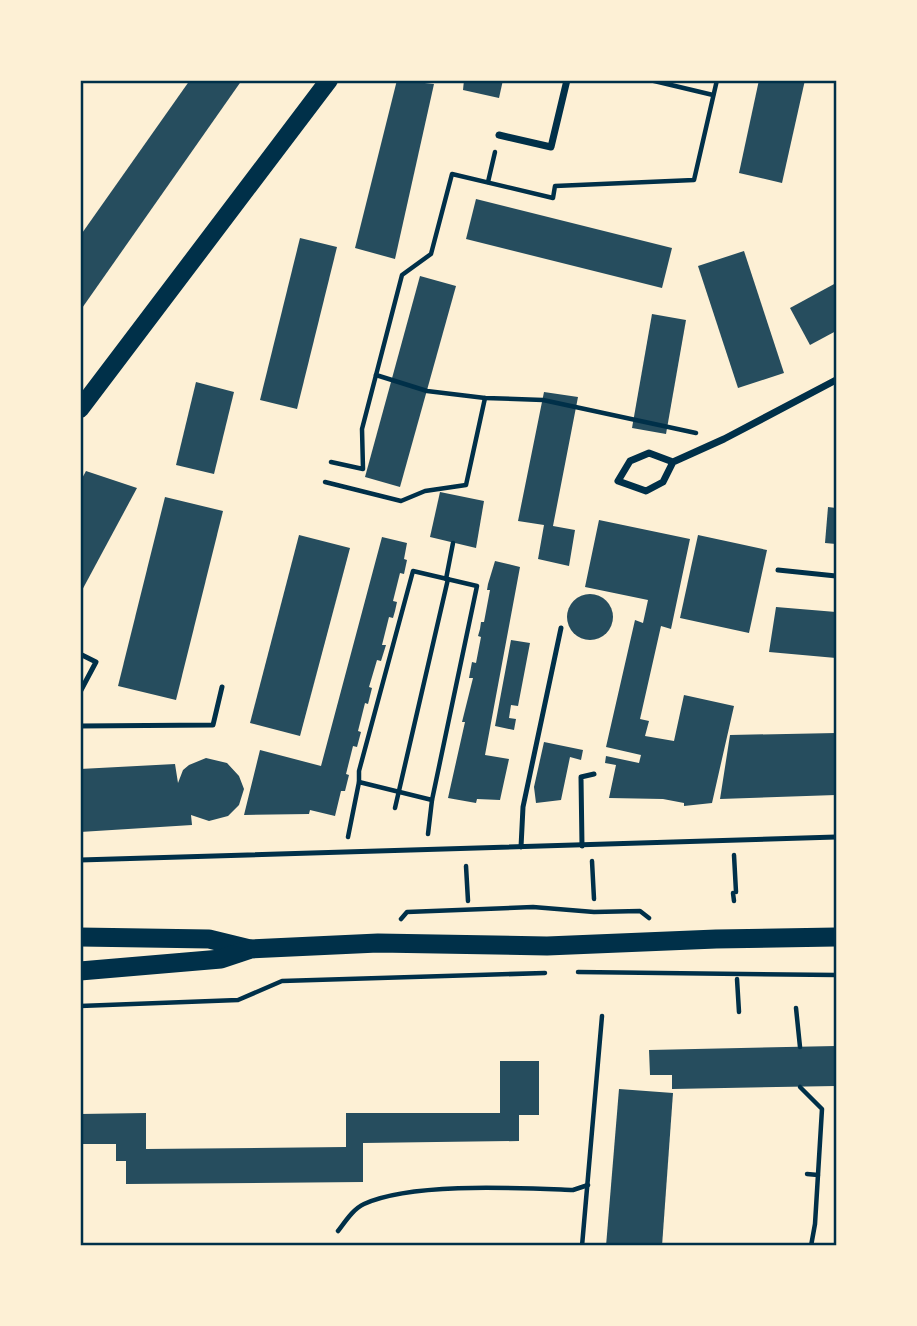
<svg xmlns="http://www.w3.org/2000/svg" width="917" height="1326" font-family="'Source Sans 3',sans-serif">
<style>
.building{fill:#264d5e}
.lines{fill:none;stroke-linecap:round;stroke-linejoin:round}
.path{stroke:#003049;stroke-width:4.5}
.service{stroke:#003049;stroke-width:5}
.minor{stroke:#003049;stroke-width:7}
.primary{stroke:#003049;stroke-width:18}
.trunk{stroke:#003049;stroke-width:19}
.neatline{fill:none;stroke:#003049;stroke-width:2.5}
</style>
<rect width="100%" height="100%" fill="#fdf0d5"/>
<g class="building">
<polygon points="190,80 242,80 80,311 80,236"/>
<polygon points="397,80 434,84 395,259 355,248"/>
<polygon points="464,80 503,80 499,98 463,90"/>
<polygon points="759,80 805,80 782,183 739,173"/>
<polygon points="476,199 672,248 662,288 466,239"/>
<polygon points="300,238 337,247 297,409 260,400"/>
<polygon points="744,251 784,373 738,388 698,266"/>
<polygon points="420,276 456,286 400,487 365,477"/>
<polygon points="836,283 836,331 810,345 790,308"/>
<polygon points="652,314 686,320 666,434 632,428"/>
<polygon points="196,382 234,392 214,474 176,465"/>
<polygon points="544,392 578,397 553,526 575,530 569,566 538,559 544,525 518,521"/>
<polygon points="86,471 137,488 80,594 80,482"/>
<polygon points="440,492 484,501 476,548 430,537"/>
<polygon points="165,497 223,511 176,700 118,686"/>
<polygon points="828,507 836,508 836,544 825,543"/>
<polygon points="599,520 690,539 671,629 661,626 640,719 649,721 645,736 674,741 684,695 734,706 712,803 684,806 684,803 663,799 609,798 616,765 605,763 606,756 639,763 641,755 606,747 635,620 643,623 648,600 585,587"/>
<polygon points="299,535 350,548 300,736 250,723"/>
<polygon points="698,535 767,550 749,633 680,618"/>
<polygon points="382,537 407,543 404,559 407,560 404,574 400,573 393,601 397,602 395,611 393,618 389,617 382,645 386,645 381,661 377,660 369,687 372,688 368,704 365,703 358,731 361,732 357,747 353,746 346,774 349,775 345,791 341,791 335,816 310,810 309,814 244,815 260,750 321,766"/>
<polygon points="495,561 520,567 485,755 509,759 500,800 477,799 476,803 448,798 465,722 462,722 473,678 469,678 472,662 476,663 481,637 478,636 480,629 481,622 484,622 490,590 487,590 488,584"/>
<circle cx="590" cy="617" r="23"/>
<polygon points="776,607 836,612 836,658 769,652"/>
<polygon points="511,640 530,643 518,706 511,705 509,718 516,719 514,730 495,726"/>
<polygon points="836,733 836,795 720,799 730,735"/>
<polygon points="544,742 583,750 581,760 570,757 561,800 536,803 534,787"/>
<polygon points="206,758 227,763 239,776 244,789 239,805 228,816 209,821 191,815 192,825 80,832 80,769 175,764 178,783 183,770 189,765"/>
<polygon points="836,1046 836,1086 672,1089 672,1075 650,1075 649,1050"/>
<polygon points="500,1061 539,1061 539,1115 519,1115 519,1141 363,1143 363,1182 126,1184 126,1161 116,1161 116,1144 80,1144 80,1114 146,1113 146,1149 346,1147 346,1113 500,1113"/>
<polygon points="619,1089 673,1093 662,1246 606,1246"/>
</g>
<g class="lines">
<g class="path">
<polyline points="650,80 713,95"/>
<polyline points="488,182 495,152"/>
<polyline points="376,375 427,391 485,398 543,400 696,433"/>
<polyline points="331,462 363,469 362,429 402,275 431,254 452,174 553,198 555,186 694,180 717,80"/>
<polyline points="325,482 401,501 425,491 466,485 485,398"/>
<polyline points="446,579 453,543"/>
<polyline points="359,782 432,800"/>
<polyline points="395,808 448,579"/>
<polyline points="348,837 359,782 359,771 413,571 477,586 432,800 428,834"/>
<polyline points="734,855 736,892"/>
<polyline points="592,861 594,899"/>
<polyline points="466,866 468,901"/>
<polyline points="733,893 734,901"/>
<polyline points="401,919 407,912 533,907 594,912 640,911 649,918"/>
<polyline points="578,972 836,975"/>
<polyline points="737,979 739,1012"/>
<polyline points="80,1006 238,1000 282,981 545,973"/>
<polyline points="796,1008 800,1047"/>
<polyline points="800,1087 822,1109 815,1224 811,1246"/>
<polyline points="807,1174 818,1175"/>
<path d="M 338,1231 C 345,1222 353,1209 364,1204 C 412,1182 519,1188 573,1190 L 588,1185"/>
<polyline points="582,1246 602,1016"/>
</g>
<g class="service">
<polyline points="778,570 836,576"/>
<polyline points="80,654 96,662 80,692"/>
<polyline points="80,726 213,725 222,687"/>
<polyline points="582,846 581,777 594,774"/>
<polyline points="521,847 523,807 561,628"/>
<polyline points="80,860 836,837"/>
</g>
<g class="minor">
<polyline points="499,135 551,147 567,80"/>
<polyline points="673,462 649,453 630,461 618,481 646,491 663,482 673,462 724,439 836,380"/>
</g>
<polyline class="primary" points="80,409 329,80"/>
<g class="trunk">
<polyline points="80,937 209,939 250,949"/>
<polyline points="80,971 221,959 251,949 378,943 547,946 716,939 836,937"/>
</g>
</g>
<rect width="917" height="1326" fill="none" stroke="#fdf0d5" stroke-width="164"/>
<rect x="82" y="82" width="753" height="1162" class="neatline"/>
</svg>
